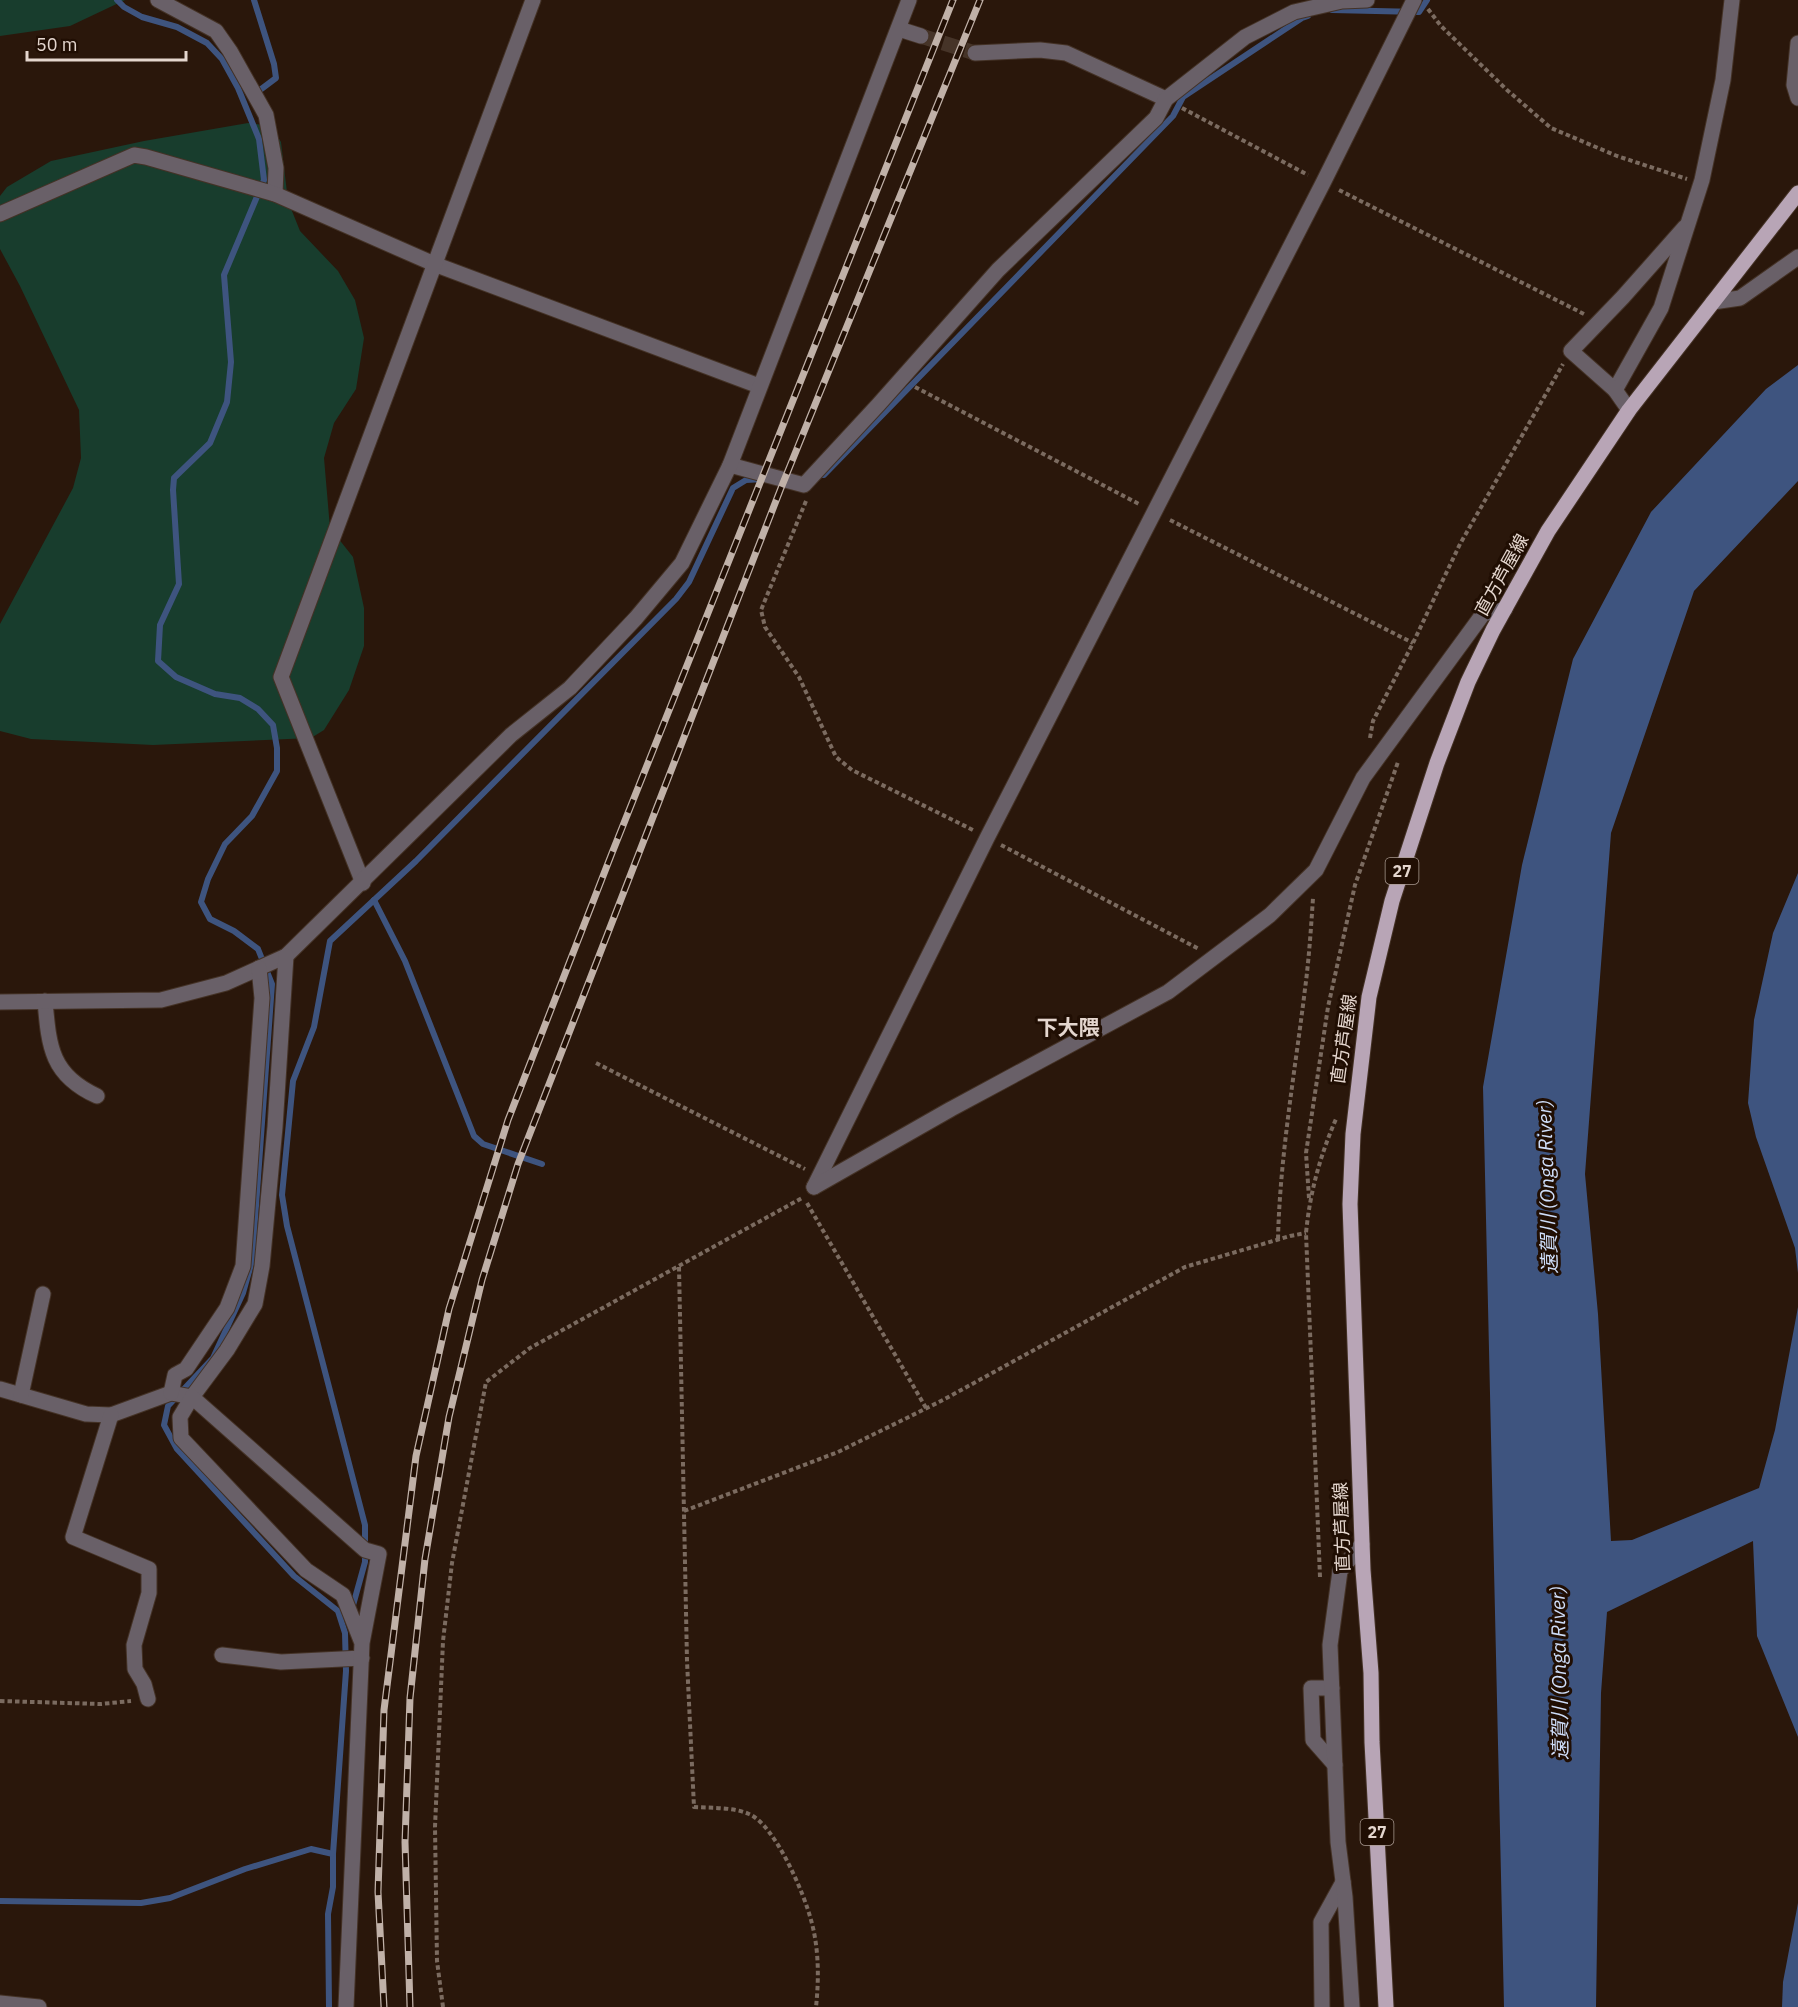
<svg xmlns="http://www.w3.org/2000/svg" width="1798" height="2007" font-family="'IBM Plex Sans','Noto Sans JP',sans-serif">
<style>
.green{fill:#183d2d}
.water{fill:#3e547f}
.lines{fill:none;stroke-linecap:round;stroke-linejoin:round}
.stream{stroke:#3e547f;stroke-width:6}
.minor-tunnel{stroke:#463428;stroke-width:15;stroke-dasharray:15 8;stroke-linecap:butt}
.minor-casing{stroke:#443226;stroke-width:17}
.major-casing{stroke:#443226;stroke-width:17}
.path{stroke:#7b6b60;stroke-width:4;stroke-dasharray:4.5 3;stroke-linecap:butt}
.minor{stroke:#696068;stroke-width:15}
.major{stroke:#b8a5b6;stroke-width:15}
.rail-casing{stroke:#c0b1a8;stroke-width:7}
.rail{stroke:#200e03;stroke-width:4.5;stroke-dasharray:14;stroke-linecap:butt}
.labels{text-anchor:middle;stroke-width:6;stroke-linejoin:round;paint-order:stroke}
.shield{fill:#200e03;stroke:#a99a91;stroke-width:1.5}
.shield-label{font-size:16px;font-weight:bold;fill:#e4d6ce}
.street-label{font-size:18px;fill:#e4d6ce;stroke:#200e03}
.water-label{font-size:20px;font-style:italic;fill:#ceddf9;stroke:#200e03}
.quarter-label{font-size:21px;font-weight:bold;fill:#e4d6ce;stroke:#200e03}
</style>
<rect width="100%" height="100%" fill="#2a170b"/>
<g class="green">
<polygon points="0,0 125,0 70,26 0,36"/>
<polygon points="248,123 271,126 281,142 288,201 300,231 338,271 355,300 364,338 356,389 334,423 324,458 330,528 353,557 364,608 364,646 349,690 324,730 311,738 153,745 31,739 0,731 0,624 73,488 81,458 79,410 20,286 0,249 0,196 7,187 51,161 144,141"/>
</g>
<g class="water">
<polygon points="1798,365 1798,481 1694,591 1611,833 1585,1174 1598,1314 1611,1541 1632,1540 1759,1488 1775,1430 1798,1307 1798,1737 1757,1636 1753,1541 1607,1612 1601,1693 1596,2007 1504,2007 1483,1087 1522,865 1573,659 1651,512 1766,389"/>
<polygon points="1798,873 1798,1273 1795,1248 1756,1137 1748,1103 1754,1020 1773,933"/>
<polygon points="1798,1903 1798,2007 1782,2007 1783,1982"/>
</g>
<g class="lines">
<g class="stream">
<polyline points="117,0 124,7 142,17 177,27 207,43 222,59 238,88 259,139 264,180 224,275 231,362 227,402 210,443 174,478 173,490 179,584 160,625 158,661 176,677 215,694 240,698 258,709 273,725 277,748 277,771 252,816 225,844 208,879 201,902 210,919 234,931 258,949 272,984 252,1261 243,1293 213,1358 168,1406 164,1425 177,1449 294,1576 338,1611 345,1633 346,1671 333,1854 333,1887 328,1914 329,2007"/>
<polyline points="1332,10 1419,12 1427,0"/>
<polyline points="253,89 260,90 276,78 274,64 254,0"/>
<polyline points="818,475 824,475 1173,116 1183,97 1302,18 1308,16"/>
<polyline points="374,900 405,961 474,1136 483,1144 542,1164"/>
<polyline points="352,1609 365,1562 365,1525 287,1226 282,1195 293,1081 314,1027 330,941 416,861 676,599 689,582 733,488 746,480 763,479"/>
<polyline points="0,1901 141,1903 170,1898 245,1869 311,1849 333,1854"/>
</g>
<polyline class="minor-tunnel" points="921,36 975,53"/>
<defs>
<g id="minor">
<polyline points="158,0 216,31 230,51 266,115 276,168 275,194"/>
<polyline points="899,29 921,36"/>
<polyline points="1798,43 1794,85 1798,98"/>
<polyline points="975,53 1040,50 1066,53 1166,99"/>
<polyline points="0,214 134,155 146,157 275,194 434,264 759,386"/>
<polyline points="1713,302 1740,298 1798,257"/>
<polyline points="1615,390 1661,308 1702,180 1723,80 1732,0"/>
<polyline points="1629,410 1615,390 1571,351 1623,297 1685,227"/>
<polyline points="730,465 804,485 879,404 998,270 1156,118 1166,99 1245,37 1294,12 1342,1 1367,0"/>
<polyline points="363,883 281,677 533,0"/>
<path d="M 45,1001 C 49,1047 51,1075 97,1096"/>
<polyline points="0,1002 161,1000 226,983 286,956 511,735 570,688 636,618 682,563 730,465 909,0"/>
<polyline points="814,1187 987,838 1323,183 1414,0"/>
<polyline points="814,1187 951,1109 1168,992 1270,915 1316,870 1363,778 1483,614 1505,609"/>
<polyline points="0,1389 86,1414 111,1415 171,1393 192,1397 227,1350 255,1304 262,1266 275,1127 286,956"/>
<polyline points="171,1393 175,1375 186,1369 227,1308 243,1266 262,998 259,968"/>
<polyline points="21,1395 43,1294"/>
<polyline points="111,1415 73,1537 149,1569 149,1593 134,1645 135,1669 144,1684 148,1699"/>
<polyline points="222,1655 281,1662 362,1658"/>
<polyline points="1332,1688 1311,1688 1313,1740 1335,1765"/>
<polyline points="0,2003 39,2007"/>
<polyline points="346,2007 362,1643 379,1554 365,1550 192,1397 180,1417 181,1438 306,1570 343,1595 362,1643"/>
<polyline points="1322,2007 1321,1922 1343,1882"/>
<polyline points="1352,2007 1345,1897 1338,1842 1330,1645 1340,1571 1362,1544"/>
</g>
<polyline id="major" points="1386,2007 1372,1742 1371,1673 1363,1570 1350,1204 1353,1134 1369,997 1392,901 1437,763 1468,682 1493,630 1548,531 1629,410 1798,193"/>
</defs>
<use href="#minor" class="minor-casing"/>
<use href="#major" class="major-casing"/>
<g class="path">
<polyline points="1428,9 1441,26 1507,90 1551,128 1617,156 1687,179"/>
<polyline points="1182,108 1308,175"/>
<polyline points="1339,190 1584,314"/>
<polyline points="915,387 1139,504"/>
<polyline points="806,501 761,610 765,627 799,677 836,757 852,770 973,830"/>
<polyline points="1170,520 1413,643"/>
<polyline points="1370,738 1373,721 1413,643 1460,544 1563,364"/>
<polyline points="1001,845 1199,949"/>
<polyline points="596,1063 805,1169"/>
<polyline points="1309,1198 1306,1153 1328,1007 1355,885 1398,762"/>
<polyline points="807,1203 926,1408"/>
<path d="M 1278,1239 C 1280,1155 1295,1072 1305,989 C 1309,959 1311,928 1313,898"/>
<path d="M 679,1267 L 687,1661 L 694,1807 C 711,1808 733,1807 749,1814 C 775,1825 804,1893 811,1920 C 819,1948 819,1979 816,2007"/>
<polyline points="684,1511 838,1452 943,1400 1185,1267 1290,1236 1306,1233"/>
<path d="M 1320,1577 L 1306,1233 C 1310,1192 1320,1156 1336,1119"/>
<polyline points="0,1701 101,1704 131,1701"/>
<polyline points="443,2007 437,1961 435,1827 443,1641 452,1563 486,1382 530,1348 802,1198"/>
</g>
<use href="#minor" class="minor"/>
<use href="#major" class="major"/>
<defs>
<g id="rail">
<polyline points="384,2007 378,1892 384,1710 416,1456 449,1309 508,1120 612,853 953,0"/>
<polyline points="410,2007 405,1842 410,1698 425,1559 449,1417 482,1280 518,1164 781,488 980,0"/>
</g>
</defs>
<use href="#rail" class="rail-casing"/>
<use href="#rail" class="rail"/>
</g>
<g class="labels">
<g class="shield">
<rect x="1385.5" y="858" width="33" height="26" rx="4.5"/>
<rect x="1360.5" y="1819" width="33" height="26" rx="4.5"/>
</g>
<g class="shield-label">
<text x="1402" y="877">27</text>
<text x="1377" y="1838">27</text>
</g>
<g class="street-label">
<text transform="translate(1502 575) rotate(-61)" y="6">直方芦屋線</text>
<text transform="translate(1344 1039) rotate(-82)" y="6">直方芦屋線</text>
<text transform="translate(1342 1527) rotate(-92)" y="6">直方芦屋線</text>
</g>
<g class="water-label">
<text transform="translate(1547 1187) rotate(-92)" y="7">遠賀川 (Onga River)</text>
<text transform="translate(1559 1673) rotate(-91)" y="7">遠賀川 (Onga River)</text>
</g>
<g class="quarter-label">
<text x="1068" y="1035">下大隈</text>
</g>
</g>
<path d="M27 51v9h159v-9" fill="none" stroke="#e4d6ce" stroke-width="3"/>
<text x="36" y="51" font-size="18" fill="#e4d6ce" stroke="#200e03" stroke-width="4.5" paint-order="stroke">50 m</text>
</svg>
